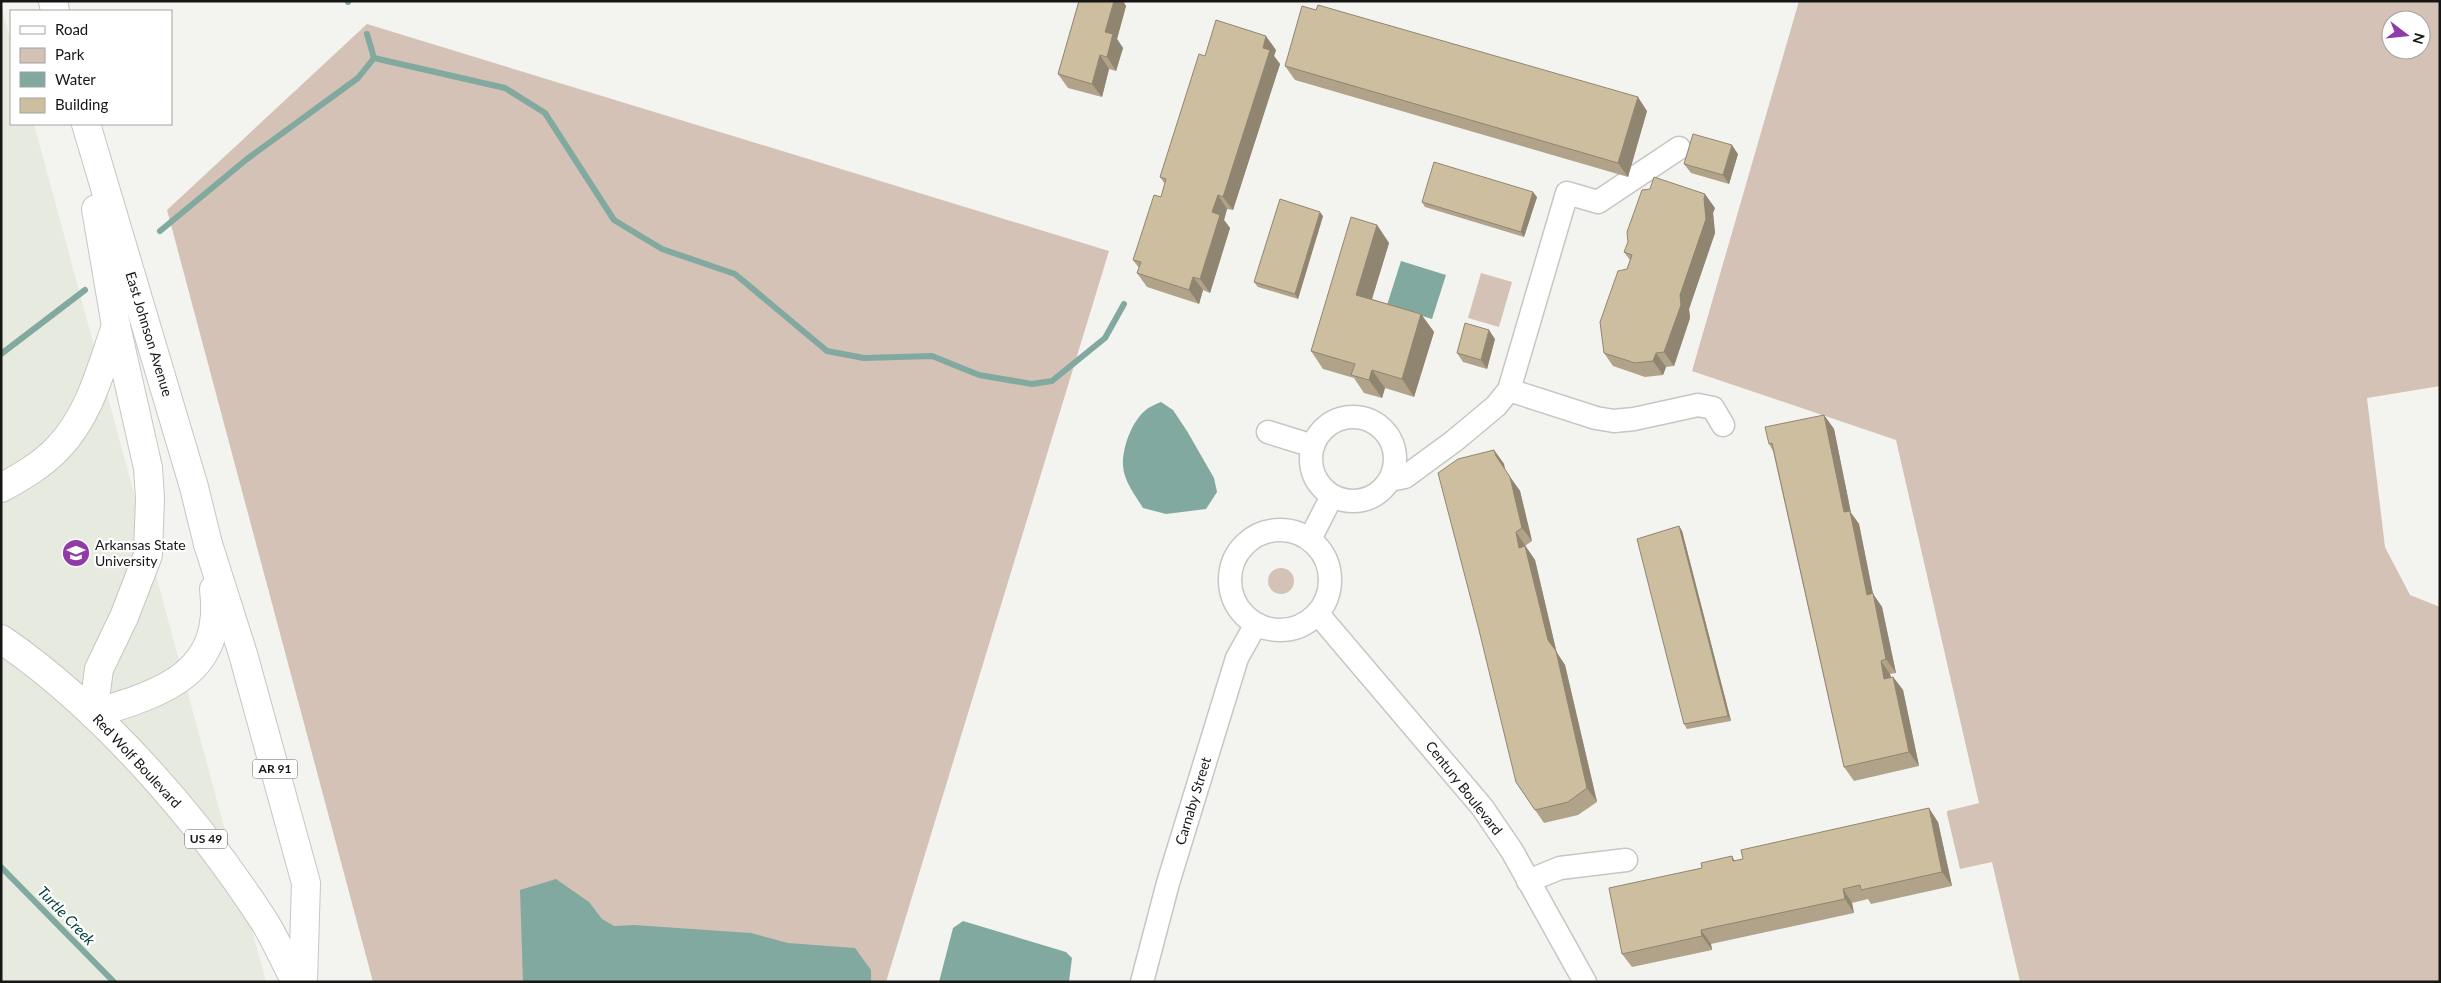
<svg xmlns="http://www.w3.org/2000/svg" width="2441" height="983" font-family="Lato,sans-serif">
<style>
.built{fill:#e7eade}
.green{fill:#d5c2b6;fill-rule:evenodd}
.water{fill:#82a9a0}
.lines{fill:none;stroke-linecap:round;stroke-linejoin:round}
.stream{stroke:#82a9a0;stroke-width:6}
.minor-casing{stroke:#c6c7c3;stroke-width:25}
.secondary-casing{stroke:#c6c7c3;stroke-width:30}
.trunk-casing{stroke:#c6c7c3;stroke-width:30}
.minor{stroke:#fff;stroke-width:22}
.secondary{stroke:#fff;stroke-width:28}
.trunk{stroke:#fff;stroke-width:28}
.wall{fill:#b0a38a}
.shaded-wall{fill:#908570}
.building{fill:#cdbea0;stroke:#908570}
.labels{text-anchor:middle;stroke-width:4.5;stroke-linejoin:round;paint-order:stroke}
.shield{fill:#fff;stroke:#5c5c5b;stroke-width:1}
.shield-label{font-size:12px;font-weight:bold;fill:#161615}
.street-label{font-size:14px;fill:#161615;stroke:#fff}
.poi-label{font-size:14px;fill:#161615;stroke:#fff;text-anchor:start}
.water-label{font-size:15px;font-style:italic;fill:#044138;stroke:#fff}
</style>
<rect width="100%" height="100%" fill="#f3f4f0"/>
<polygon class="built" points="1,5 11,42 11,124 34,124 266,982 1,982"/>
<g class="green">
<path d="M 1799,1 L 2440,1 L 2440,386 L 2367,398 L 2385,547 L 2410,595 L 2440,607 L 2440,982 L 2020,982 L 1992,862 L 1960,869 L 1947,814 L 1947,811 L 1979,803 L 1896,440 L 1692,371 ZM 2391,20 L 2421,20 L 2421,50 L 2391,50 Z"/>
<polygon points="367,24 1109,251 886,982 373,982 167,210"/>
<polygon points="1481,273 1512,282 1499,327 1468,318"/>
<circle cx="1281" cy="581" r="13"/>
</g>
<g class="water">
<polygon points="1401,261 1446,275 1432,319 1387,305"/>
<path d="M 1161,402 L 1173,410 L 1187,431 L 1214,478 L 1217,492 L 1206,509 L 1166,514 L 1143,508 C 1135,495 1124,481 1123,466 C 1122,448 1132,420 1147,409 C 1151,406 1156,404 1161,402 Z"/>
<polygon points="556,879 589,902 602,919 614,926 634,925 751,933 788,943 855,948 871,970 871,982 523,982 520,890"/>
<polygon points="963,921 1066,952 1072,958 1069,982 939,982 953,928"/>
</g>
<g class="lines">
<g class="stream">
<polyline points="348,1 348,2"/>
<polyline points="367,34 374,58"/>
<polyline points="160,231 247,159 358,78 374,58 505,88 545,113 614,220 662,249 735,274 827,351 864,358 932,356 979,375 1032,384 1052,381 1105,338 1124,304"/>
<polyline points="1,354 85,290"/>
<polyline points="1,867 114,982"/>
</g>
<defs>
<g id="minor">
<polyline points="1509,390 1596,418 1614,421 1634,419 1698,405 1713,408 1723,425"/>
<circle cx="1353" cy="459" r="42"/>
<polyline points="1268,432 1313,446"/>
<polyline points="1390,480 1405,477 1454,441 1496,406 1509,390 1567,193 1598,202 1679,148"/>
<circle cx="1280" cy="580" r="50"/>
<polyline points="1310,539 1332,496"/>
<polyline points="1318,614 1482,807 1512,851 1585,982"/>
<polyline points="1528,881 1560,868 1626,860"/>
<polyline points="1142,982 1168,883 1237,658 1256,624"/>
</g>
<g id="secondary">
<polyline points="53,1 55,11"/>
<polyline points="86,124 194,487 208,544"/>
<polyline points="96,209 116,326"/>
</g>
<g id="trunk">
<path d="M 1,488 C 21,477 42,465 58,448 C 90,415 101,368 116,326"/>
<polyline points="208,544 243,654 306,883 303,982"/>
<path d="M 1,639 C 102,708 198,819 264,921 C 276,940 285,962 296,982"/>
<polyline points="93,714 99,669 124,617 148,555 150,498 148,468 116,326"/>
<path d="M 93,714 C 161,693 225,675 214,589"/>
</g>
</defs>
<use href="#minor" class="minor-casing"/>
<use href="#secondary" class="secondary-casing"/>
<use href="#trunk" class="trunk-casing"/>
<use href="#minor" class="minor"/>
<use href="#secondary" class="secondary"/>
<use href="#trunk" class="trunk"/>
</g>
<g class="wall">
<polygon points="1079,1 1123,1 1126,6 1117,39 1123,48 1116,71 1109,69 1102,97 1068,88 1058,74"/>
<polygon points="1276,50 1274,56 1280,64 1233,210 1227,209 1224,220 1230,228 1210,293 1203,290 1199,304 1147,287 1137,273 1139,268 1133,260 1161,197 1165,184 1160,177"/>
<polygon points="1285,66 1647,111 1628,177 1295,80"/>
<polygon points="1738,154 1729,184 1691,173 1684,164"/>
<polygon points="1537,197 1524,237 1425,207 1422,202"/>
<polygon points="1715,208 1713,213 1715,233 1689,309 1690,318 1674,366 1666,367 1663,375 1645,377 1613,366 1604,353 1627,269 1630,260 1624,252"/>
<polygon points="1323,216 1298,299 1258,287 1254,282"/>
<polygon points="1377,225 1389,243 1372,299 1421,314 1434,332 1414,397 1385,388 1382,398 1364,393 1354,378 1323,369 1311,351"/>
<polygon points="1495,339 1487,369 1463,362 1457,353"/>
<polygon points="1824,415 1834,429 1851,513 1859,524 1873,594 1882,607 1896,673 1890,674 1891,677 1893,677 1903,690 1919,766 1854,781 1844,767 1773,451 1769,444"/>
<polygon points="1494,450 1504,464 1505,470 1520,491 1532,541 1525,546 1535,560 1557,654 1565,665 1597,802 1578,815 1544,823 1516,782"/>
<polygon points="1679,526 1682,531 1731,721 1687,729 1684,724"/>
<polygon points="1938,822 1952,886 1871,904 1868,899 1852,903 1854,913 1711,944 1712,950 1632,967 1622,954 1702,868 1732,856 1735,861"/>
</g>
<g class="shaded-wall">
<polygon points="1114,1 1123,1 1126,6 1117,39 1123,48 1116,71 1107,57 1105,32"/>
<polygon points="1266,36 1276,50 1274,56 1280,64 1233,210 1223,197"/>
<polygon points="1100,55 1109,69 1102,97 1092,84"/>
<polygon points="1638,97 1647,111 1628,177 1618,163"/>
<polygon points="1732,145 1738,154 1729,184 1723,175"/>
<polygon points="1533,192 1537,197 1524,237 1521,232"/>
<polygon points="1705,194 1715,208 1713,213 1715,233 1689,309 1690,318 1674,366 1664,352"/>
<polygon points="1218,195 1227,209 1224,220 1230,228 1210,293 1200,279 1212,212"/>
<polygon points="1320,212 1323,216 1298,299 1295,294"/>
<polygon points="1377,225 1389,243 1368,312 1356,295"/>
<polygon points="1193,277 1203,290 1199,304 1189,290"/>
<polygon points="1421,314 1434,332 1414,397 1402,379"/>
<polygon points="1489,330 1495,339 1487,369 1481,360"/>
<polygon points="1656,353 1666,367 1663,375 1653,361"/>
<polygon points="1372,370 1385,388 1382,398 1369,380"/>
<polygon points="1824,415 1834,429 1851,513 1859,524 1873,594 1882,607 1896,673 1886,659 1867,595 1844,512"/>
<polygon points="1494,450 1504,464 1505,470 1496,456"/>
<polygon points="1510,477 1520,491 1532,541 1522,528"/>
<polygon points="1679,526 1682,531 1731,721 1728,716"/>
<polygon points="1516,532 1535,560 1557,654 1548,640 1519,548"/>
<polygon points="1556,651 1565,665 1597,802 1587,788"/>
<polygon points="1881,661 1890,674 1894,692 1884,679"/>
<polygon points="1893,677 1903,690 1919,766 1909,752"/>
<polygon points="1929,808 1938,822 1952,886 1942,872"/>
<polygon points="1843,889 1852,903 1854,913 1845,899"/>
<polygon points="1701,930 1711,944 1712,950 1702,936"/>
</g>
<g class="building">
<polygon points="1079,1 1114,1 1105,32 1113,34 1107,57 1100,55 1092,84 1058,74"/>
<polygon points="1318,5 1638,97 1618,163 1285,66 1302,6 1316,10"/>
<polygon points="1216,20 1266,36 1263,48 1270,50 1223,197 1218,195 1212,212 1220,215 1200,279 1193,277 1189,290 1137,273 1141,262 1133,260 1154,195 1161,197 1166,179 1160,177 1199,54 1205,56"/>
<polygon points="1693,134 1732,145 1723,175 1684,164"/>
<polygon points="1434,162 1533,192 1521,232 1422,202"/>
<polygon points="1654,177 1705,194 1704,199 1706,219 1680,295 1681,305 1664,352 1656,353 1653,361 1635,363 1604,353 1600,322 1618,271 1627,269 1632,255 1624,252 1628,242 1627,232 1642,190 1650,189"/>
<polygon points="1280,199 1320,212 1295,294 1254,282"/>
<polygon points="1351,217 1377,225 1356,295 1421,314 1402,379 1372,370 1369,380 1351,375 1355,364 1311,351"/>
<polygon points="1465,323 1489,330 1481,360 1457,353"/>
<polygon points="1824,415 1844,512 1850,511 1867,595 1873,593 1886,659 1881,661 1884,679 1893,677 1909,752 1844,767 1772,443 1769,444 1765,427"/>
<polygon points="1494,450 1496,456 1510,477 1522,528 1516,532 1519,548 1525,546 1548,640 1556,651 1587,788 1568,802 1535,810 1516,782 1478,626 1438,473 1458,459"/>
<polygon points="1679,526 1728,716 1684,724 1637,539"/>
<polygon points="1929,808 1942,872 1861,890 1860,885 1843,889 1845,899 1701,930 1702,936 1622,954 1609,888 1702,868 1701,863 1732,856 1733,861 1743,859 1741,850"/>
</g>
<defs>
<symbol id="university-disc" viewBox="-11 -11 22 22"><circle r="9.5" fill="#903ba8" stroke="#fff"/><path d="M0-5L7-2L0 1L-7-2ZM-4 1L0 2.5L4 1V4Q0 6-4 4Z" fill="#fff"/></symbol>
</defs>
<g fill-rule="evenodd">
<use href="#university-disc" x="60" y="537" width="32" height="32"/>
</g>
<g class="labels">
<g class="shield">
<rect x="252.5" y="759.5" width="45" height="19" rx="4"/>
<rect x="185" y="829.5" width="42" height="19" rx="4"/>
</g>
<g class="shield-label">
<text x="275" y="773">AR 91</text>
<text x="206" y="843">US 49</text>
</g>
<g class="street-label">
<text transform="translate(149 334) rotate(73)" y="5">East Johnson Avenue</text>
<text transform="translate(137 761) rotate(47)" y="5">Red Wolf Boulevard</text>
<text transform="translate(1464 788) rotate(52)" y="5">Century Boulevard</text>
<text transform="translate(1193 801) rotate(-73)" y="5">Carnaby Street</text>
</g>
<g class="poi-label">
<text x="95" y="550">Arkansas State<tspan x="95" dy="16">University</tspan></text>
</g>
<g class="water-label">
<text transform="translate(66 916) rotate(46)" y="5">Turtle Creek</text>
</g>
</g>
<rect width="2441" height="983" fill="none" stroke="#161615" stroke-width="5"/>
<rect x="10" y="10" width="162" height="115" fill="#ffffff" stroke="#a2a2a1"/>
<rect x="20" y="26" width="25" height="8" fill="#ffffff" stroke="#a2a2a1"/>
<text x="55" y="35" font-size="15" fill="#161615">Road</text>
<rect x="20" y="48" width="25" height="15" fill="#d5c2b6" stroke="#a2a2a1"/>
<text x="55" y="60" font-size="15" fill="#161615">Park</text>
<rect x="20" y="72" width="25" height="15" fill="#82a9a0" stroke="#a2a2a1"/>
<text x="55" y="85" font-size="15" fill="#161615">Water</text>
<rect x="20" y="98" width="25" height="15" fill="#cdbea0" stroke="#a2a2a1"/>
<text x="55" y="110" font-size="15" fill="#161615">Building</text>
<g transform="translate(2406 35) rotate(106)"><circle r="24" fill="#ffffff" stroke="#a2a2a1"/>
<path d="M0-4L9 19L0 12L-9 19Z" fill="#903ba8"/>
<text y="-8" font-size="14" font-weight="bold" text-anchor="middle" fill="#161615">N</text>
</g>
</svg>
